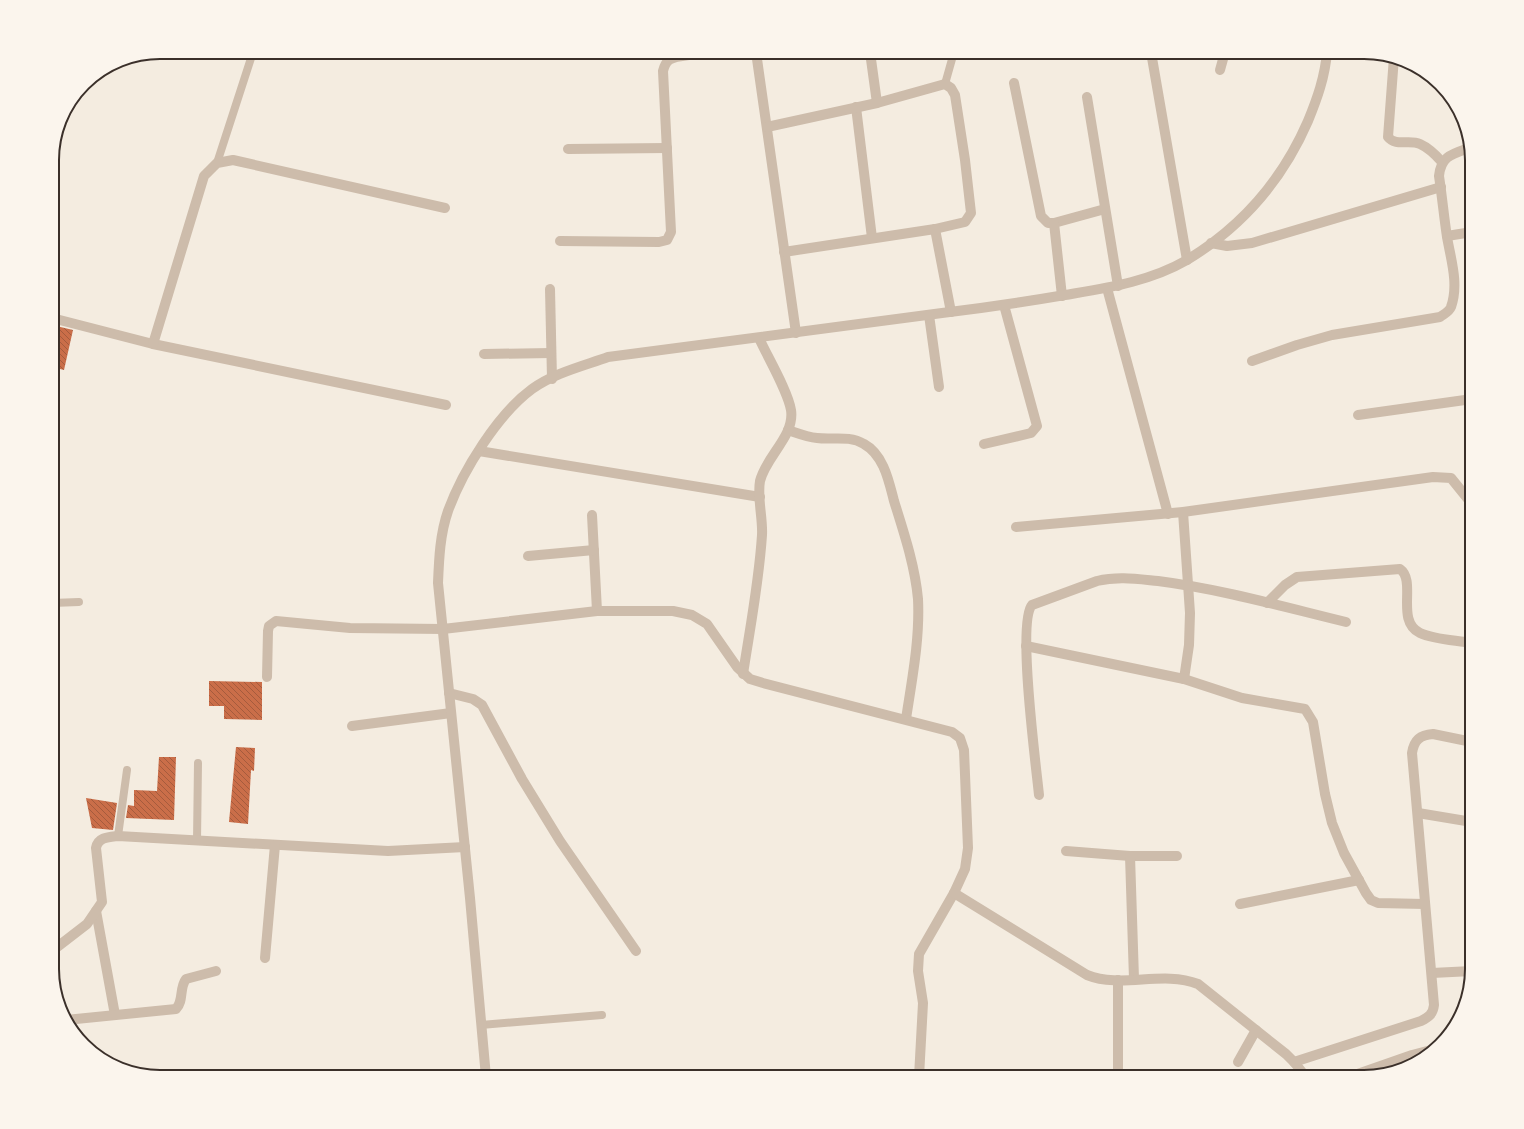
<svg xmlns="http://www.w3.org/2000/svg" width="1524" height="1129" font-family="Cabin,sans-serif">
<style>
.building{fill:url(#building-back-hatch)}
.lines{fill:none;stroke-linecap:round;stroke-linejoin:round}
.lane{stroke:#cdbcab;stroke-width:8}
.street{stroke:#cdbcab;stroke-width:10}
.rim{fill:none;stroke:#3b302a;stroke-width:2}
</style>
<defs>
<pattern id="building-back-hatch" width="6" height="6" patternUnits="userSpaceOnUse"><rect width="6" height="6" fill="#ca6e49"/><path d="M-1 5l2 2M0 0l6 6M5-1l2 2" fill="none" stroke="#a55b3d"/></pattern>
</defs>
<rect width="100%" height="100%" fill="#f4ece0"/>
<g class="building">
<polygon points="52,325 73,330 64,370 52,367"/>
<polygon points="209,681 262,682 262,720 224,719 224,706 209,706"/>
<polygon points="236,747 255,748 254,771 251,770 248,824 229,822"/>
<polygon points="159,757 176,757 174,820 126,818 128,805 134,806 134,790 157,791"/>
<polygon points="86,798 117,803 113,830 92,828"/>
</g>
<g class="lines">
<g class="lane">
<polyline points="945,84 954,52"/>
<polyline points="217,163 253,52"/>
<polyline points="52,603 79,602"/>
<polyline points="118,836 127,770"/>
<polyline points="197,841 198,763"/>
<polyline points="481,1025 602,1015"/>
</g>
<g class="street">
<polyline points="756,52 796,333"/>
<polyline points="870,52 877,103"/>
<polyline points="1151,52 1187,260"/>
<path d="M 1394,57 L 1388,137 C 1396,147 1409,139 1420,144 C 1429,148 1435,154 1442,162"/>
<polyline points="1220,70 1225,52"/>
<polyline points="1014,83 1041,216 1048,223 1054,223 1105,209"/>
<polyline points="1087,97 1118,286"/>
<polyline points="856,107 872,238"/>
<polyline points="767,127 877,103 945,84 951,88 955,95 965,160 971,213 965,222 935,229 784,252"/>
<polyline points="568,149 667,148"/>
<polyline points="1054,223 1062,296"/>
<polyline points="935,229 951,312"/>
<polyline points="1447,236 1472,232"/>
<path d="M 560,241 L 659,242 L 667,240 L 671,232 L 663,71 C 664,67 665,63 669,60 C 679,53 726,53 741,52"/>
<polyline points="1211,243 1227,246 1252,243 1441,187"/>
<polyline points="1107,288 1168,514"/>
<polyline points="550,289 552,379"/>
<polyline points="929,315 939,387"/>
<polyline points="52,318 153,344 446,405"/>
<polyline points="153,344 204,176 217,163 233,160 445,208"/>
<polyline points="484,354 551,353"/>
<path d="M 1252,361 L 1297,345 L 1332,335 L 1440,317 C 1444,314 1449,312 1451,307 C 1459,284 1451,260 1447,237 C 1444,217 1442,196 1439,176 C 1441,156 1452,154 1469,148"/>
<polyline points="1358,415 1472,399"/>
<path d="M 788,430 C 797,433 807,437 817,438 C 833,440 849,435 864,444 C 884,455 889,482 894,501 C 904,533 915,566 918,599 C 920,639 912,679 906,719"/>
<polyline points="984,444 1031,433 1037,426 1004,305"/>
<polyline points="479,451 760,497"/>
<polyline points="1183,512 1190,613 1189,645 1184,679"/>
<polyline points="592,515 597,611"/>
<polyline points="1016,527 1183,512 1433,477 1451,478 1472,504"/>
<polyline points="528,556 594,550"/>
<path d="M 1267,603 L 1285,585 L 1297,577 L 1400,569 C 1417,581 1395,621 1420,633 C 1435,640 1456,640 1472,643"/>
<polyline points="1026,646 1184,679 1242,698 1305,709 1313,722 1325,794 1332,823 1344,853 1366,893 1371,900 1378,903 1425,904"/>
<path d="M 743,674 C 750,628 759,582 762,535 C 763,518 757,498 760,481 C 766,456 795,436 791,410 C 788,391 767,356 759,338"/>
<polyline points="267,677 268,631 269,626 276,621 350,628 443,629 597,611 673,611 692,615 707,624 737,667 750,679 763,683 952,732 960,738 964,750 968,848 965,869 954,893 919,954 918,971 923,1003 919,1077"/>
<polyline points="449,693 473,699 482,705 522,779 560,841 636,951"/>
<polyline points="352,726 451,713"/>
<path d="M 1039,795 C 1036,765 1017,622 1032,605 L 1097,581 C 1118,576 1137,579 1158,581 C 1221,589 1284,607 1346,622"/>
<polyline points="1418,813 1472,822"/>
<polyline points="1066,851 1130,856 1177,856"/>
<polyline points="1130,856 1134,979"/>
<path d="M 954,893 L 1087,975 C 1122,989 1162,970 1198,984 L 1286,1054 L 1294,1062 L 1306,1077"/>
<polyline points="1240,904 1359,880"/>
<polyline points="96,911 115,1015"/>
<path d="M 52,951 L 87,924 L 102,902 L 96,848 C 98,837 109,837 118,836 L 388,851 L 465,847"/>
<polyline points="265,958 275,845"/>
<polyline points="1432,973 1472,971"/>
<path d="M 66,1020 L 176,1009 C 184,1001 179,988 186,979 L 216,971"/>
<polyline points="1238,1062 1256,1030"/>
<path d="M 1294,1062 L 1421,1021 C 1429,1017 1433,1014 1434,1005 L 1412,753 C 1414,740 1420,735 1433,734 L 1472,742"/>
<path d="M 486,1077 L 470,898 L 438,583 C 439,559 440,534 448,511 C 463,470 498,414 532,389 C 554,373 583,366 608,357 C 720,343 831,328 942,313 C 983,308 1024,302 1065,295 C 1106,288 1149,282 1187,260 C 1243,226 1282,181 1308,121 C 1317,99 1325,77 1327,52"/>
<polyline points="1118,1077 1118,980"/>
<polyline points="1349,1077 1412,1055 1431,1050"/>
</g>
</g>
<path d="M0 0H1524V1129H0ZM160 59H1364A101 101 0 0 1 1465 160V969A101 101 0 0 1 1364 1070H160A101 101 0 0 1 59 969V160A101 101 0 0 1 160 59Z" fill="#fbf5ed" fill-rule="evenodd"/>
<path class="rim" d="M160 59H1364A101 101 0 0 1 1465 160V969A101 101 0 0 1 1364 1070H160A101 101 0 0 1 59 969V160A101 101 0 0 1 160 59Z"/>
</svg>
